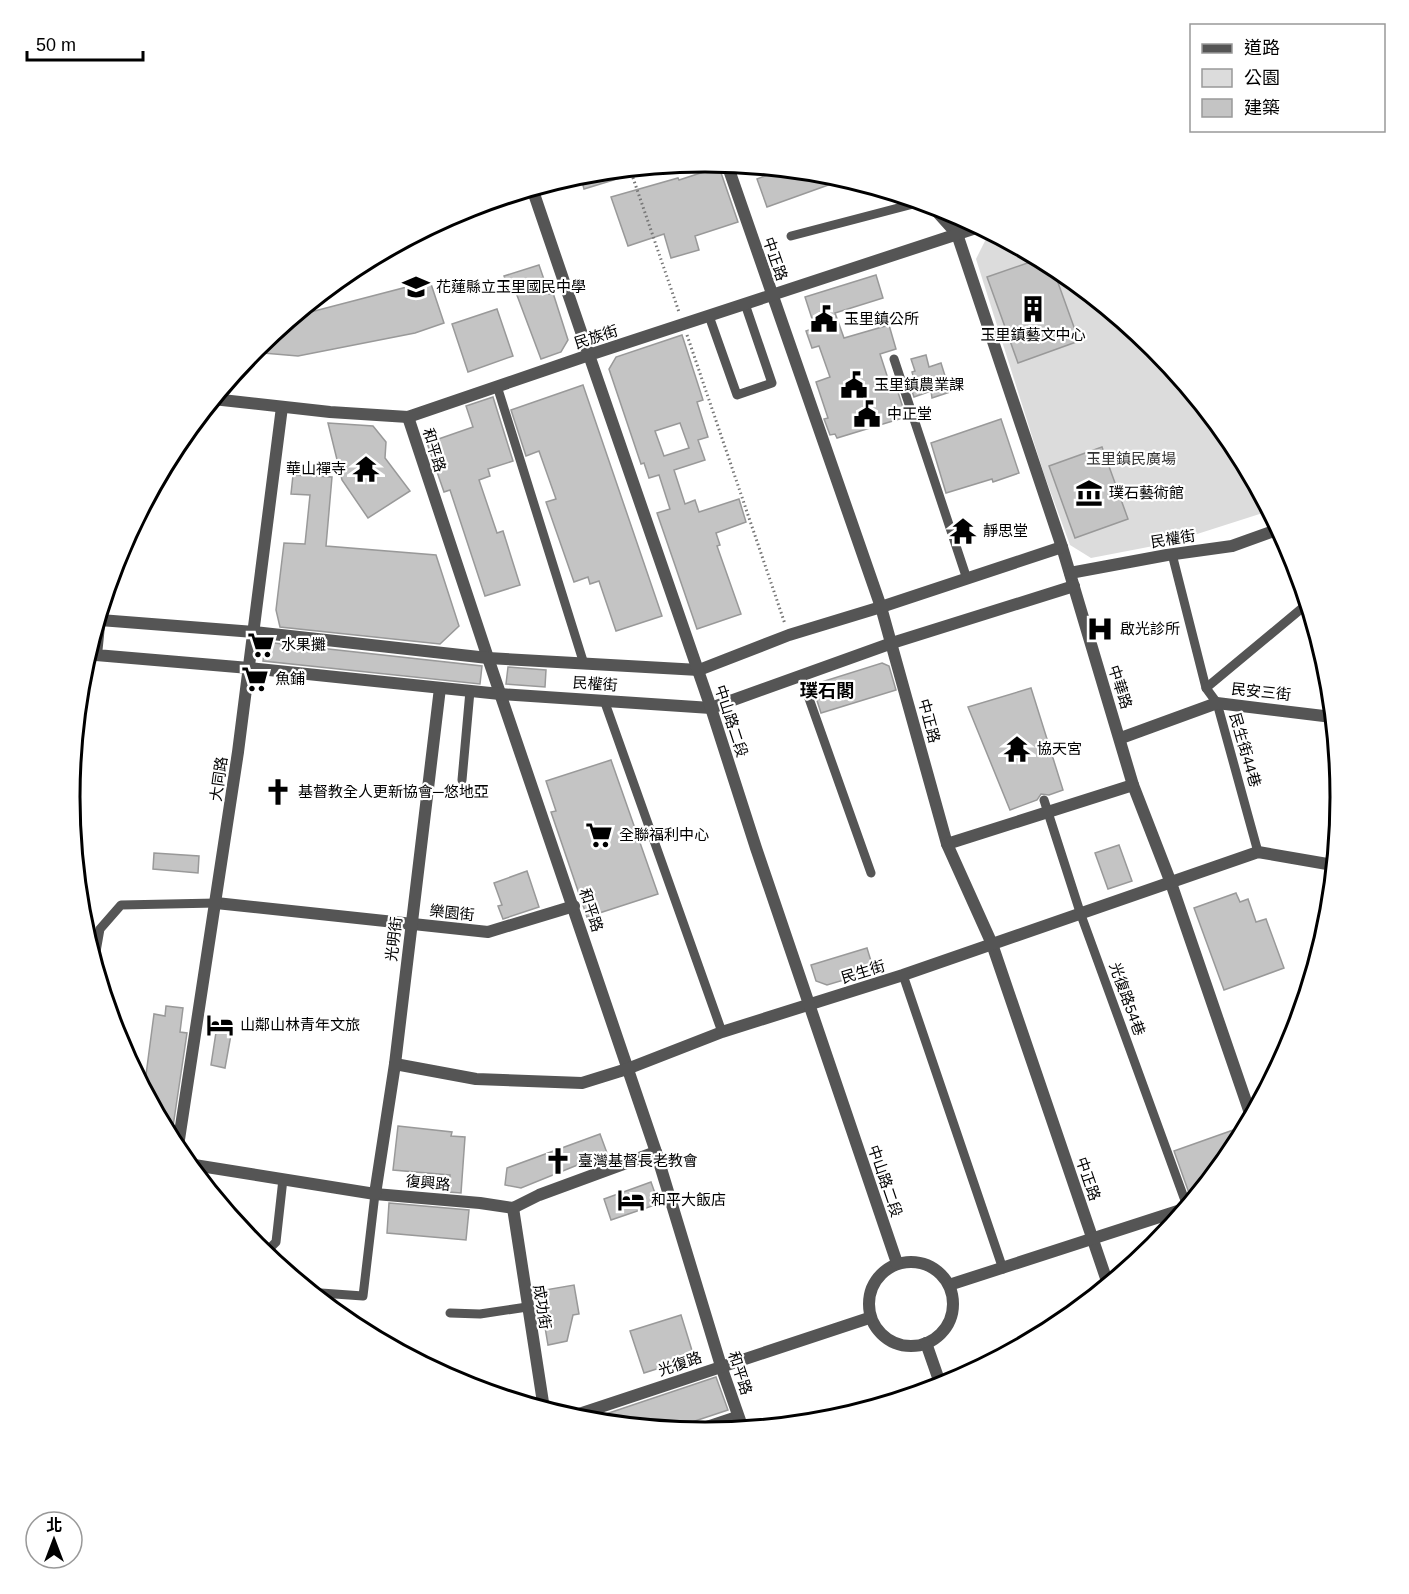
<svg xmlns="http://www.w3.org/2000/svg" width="1409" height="1594" font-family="Helvetica,'Noto Sans TC',sans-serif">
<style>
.green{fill:#dcdcdc}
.building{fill:#c4c4c4;stroke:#999;stroke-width:1.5;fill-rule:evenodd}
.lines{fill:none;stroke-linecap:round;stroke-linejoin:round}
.path{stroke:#777;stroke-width:3;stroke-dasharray:1.5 3;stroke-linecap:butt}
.service{stroke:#555;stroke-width:9}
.minor{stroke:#555;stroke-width:12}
.tertiary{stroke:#555;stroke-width:12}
.labels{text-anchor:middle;stroke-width:4.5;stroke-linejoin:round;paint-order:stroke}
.street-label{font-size:15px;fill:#000;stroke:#fff}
.poi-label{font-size:15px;fill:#000;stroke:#fff;text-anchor:start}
.park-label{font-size:15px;fill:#333;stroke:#fff}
.quarter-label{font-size:18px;font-weight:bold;fill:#000;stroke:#fff}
.rim{fill:none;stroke:#000;stroke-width:3}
</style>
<rect width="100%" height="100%" fill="#fff"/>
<polygon class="green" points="996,236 1058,269 1154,348 1233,444 1269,511 1169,543 1091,558 1070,545 1044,474 976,259 986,239"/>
<g class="building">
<polygon points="719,167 738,222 695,236 699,250 671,258 664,234 628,246 611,197 678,178 679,180"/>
<polygon points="629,169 630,175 584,189 580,174"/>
<polygon points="783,169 829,174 845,179 767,207 757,179"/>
<polygon points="1039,259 1052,266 1079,341 1018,363 987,277"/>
<polygon points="539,265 549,294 553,293 568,340 561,352 541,359 515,290 510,292 504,276"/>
<polygon points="876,275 883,298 835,313 844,338 889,325 896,349 880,354 892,391 897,389 906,417 837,438 835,434 830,435 824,419 828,418 816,382 830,377 819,346 812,348 806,331 815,328 805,297"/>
<polygon points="430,281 444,323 415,333 298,356 252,352 297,313 303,314"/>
<polygon points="497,309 513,356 468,372 452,324"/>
<path d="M 682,335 L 703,400 L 697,402 L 708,437 L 698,440 L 705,460 L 674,470 L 685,504 L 695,500 L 699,512 L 739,499 L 746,522 L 716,533 L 720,545 L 717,546 L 741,614 L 697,629 L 657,513 L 670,509 L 659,475 L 649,478 L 644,463 L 641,464 L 609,369 L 616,357 ZM 680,423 L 689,448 L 664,456 L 655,431 Z"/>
<polygon points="926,355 929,367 941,363 950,392 932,398 931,391 914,397 910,385 915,383 912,372 915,371 911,359"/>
<polygon points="583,385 662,616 616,631 599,581 590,584 588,577 574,582 546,502 556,499 539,451 526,456 511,410"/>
<polygon points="493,397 513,461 488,469 490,476 479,480 497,533 503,531 520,585 485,596 450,490 444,492 427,443 473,427 466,406"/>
<polygon points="1001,419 1019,473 993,482 992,479 946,493 931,443"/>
<polygon points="328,423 373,426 386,442 385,458 410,491 368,518 342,480"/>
<polygon points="1102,447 1128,519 1075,538 1049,466"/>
<polygon points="293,475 332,477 326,546 436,555 459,626 440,644 280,627 276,610 284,543 305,544 310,495 291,494"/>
<polygon points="265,642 482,666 480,684 263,661"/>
<polygon points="882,663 889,666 896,690 821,713 812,685"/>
<polygon points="508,667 546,670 545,687 506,684"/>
<polygon points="1031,688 1063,790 1049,795 1041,794 1037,800 1010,810 968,707"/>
<polygon points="611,760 658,894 587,917 551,812 556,811 546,781"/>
<polygon points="1119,845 1132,881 1108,889 1095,853"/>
<polygon points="154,853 199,856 198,873 153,869"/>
<polygon points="527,871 539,907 503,919 498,906 502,905 494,883"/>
<polygon points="1236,893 1240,902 1248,899 1256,922 1266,919 1284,968 1224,990 1194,908"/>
<polygon points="867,948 874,971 827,985 816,981 811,965"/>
<polygon points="166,1006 183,1008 180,1032 187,1033 171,1140 144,1090 154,1014 165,1016"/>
<polygon points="217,1026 232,1029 225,1068 211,1065"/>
<polygon points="398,1126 452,1132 451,1136 465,1137 461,1193 449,1192 450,1175 393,1170"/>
<polygon points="1236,1129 1239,1138 1233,1150 1201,1189 1189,1193 1174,1151"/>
<polygon points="600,1134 607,1153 521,1188 505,1185 507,1168"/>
<polygon points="651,1182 656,1196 652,1200 652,1206 611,1220 604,1199"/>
<polygon points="389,1203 469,1210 466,1240 387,1233"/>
<polygon points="574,1285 579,1314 573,1315 567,1341 548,1345 539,1291"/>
<polygon points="681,1315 694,1357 644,1373 630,1331"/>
<polygon points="716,1377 728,1410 671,1429 585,1421"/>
</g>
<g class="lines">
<g class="path">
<polyline points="630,169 679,312"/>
<polyline points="687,335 785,624"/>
</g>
<g class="service">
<polyline points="791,236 921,202"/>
<polyline points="709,316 737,395 772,383 745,304"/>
<polyline points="894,359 967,579"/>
<polyline points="497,386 584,664"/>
<polyline points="1172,554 1206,688 1217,703 1258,852"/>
<polyline points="801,676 871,873"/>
<polyline points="1206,688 1307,604"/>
<polyline points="604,700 722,1032"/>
<polyline points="462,780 470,691"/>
<polyline points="1044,800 1081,915 1187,1206"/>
<polyline points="94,963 100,929 121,905 216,903"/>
<polyline points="903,975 1003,1269"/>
<polyline points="658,1202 672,1197"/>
<polyline points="264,1254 276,1242 283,1179"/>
<polyline points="321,1293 363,1296 375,1194"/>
<polyline points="450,1313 480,1314 527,1307"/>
<polyline points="690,1431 738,1415"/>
</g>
<g class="minor">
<polyline points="727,164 881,607 947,844 992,944 1108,1284"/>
<polyline points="931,205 957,234 1062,547 1133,785 1171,883 1251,1116"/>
<polyline points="408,417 488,658 656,1152 721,1366 743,1429"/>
<polyline points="1070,573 1167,555 1232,546 1279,529"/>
<polyline points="101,606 96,655 249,668 500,694 711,708 892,643 1074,586"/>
<polyline points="100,620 254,632 488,658 699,670 789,635 881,607 1062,547"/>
<polyline points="1121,738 1217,703 1332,717"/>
<polyline points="947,844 1133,785"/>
<polyline points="216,903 488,932 574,906"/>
<polyline points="395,1064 476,1079 582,1083 627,1069 722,1032 903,975 1258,852 1333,865"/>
<polyline points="179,1153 178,1146 238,752 282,407"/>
<polyline points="188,1164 375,1194 480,1203 513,1208 539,1195 656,1152"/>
<polyline points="375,1194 395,1064 440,688"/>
<polyline points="513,1208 544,1409"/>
<circle cx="911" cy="1304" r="42"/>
<polyline points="897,1263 756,848 711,708 589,355 979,227"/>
<polyline points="949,1285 1184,1209"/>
<polyline points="926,1343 941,1386"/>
<polyline points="570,1417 869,1318"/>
</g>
<polyline class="tertiary" points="213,399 330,412 408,417 589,355 532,188"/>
</g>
<defs>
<symbol id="school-bare" viewBox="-9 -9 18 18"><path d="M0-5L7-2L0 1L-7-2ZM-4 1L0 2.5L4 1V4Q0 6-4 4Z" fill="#000" stroke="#fff" stroke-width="2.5" paint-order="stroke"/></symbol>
<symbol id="building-bare" viewBox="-9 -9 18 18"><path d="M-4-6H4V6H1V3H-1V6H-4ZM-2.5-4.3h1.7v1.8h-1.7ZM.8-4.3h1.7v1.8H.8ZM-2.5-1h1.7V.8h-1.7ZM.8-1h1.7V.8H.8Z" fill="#000" stroke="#fff" stroke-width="2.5" paint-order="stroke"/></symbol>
<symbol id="civic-bare" viewBox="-9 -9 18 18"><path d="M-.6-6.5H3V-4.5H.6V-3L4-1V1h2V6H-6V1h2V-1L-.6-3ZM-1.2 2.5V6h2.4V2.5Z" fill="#000" stroke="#fff" stroke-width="2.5" paint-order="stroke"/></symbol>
<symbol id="temple-bare" viewBox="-9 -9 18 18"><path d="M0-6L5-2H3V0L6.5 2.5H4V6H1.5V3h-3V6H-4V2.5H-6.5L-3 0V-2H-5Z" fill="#000" stroke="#fff" stroke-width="2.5" paint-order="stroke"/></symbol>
<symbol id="museum-bare" viewBox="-9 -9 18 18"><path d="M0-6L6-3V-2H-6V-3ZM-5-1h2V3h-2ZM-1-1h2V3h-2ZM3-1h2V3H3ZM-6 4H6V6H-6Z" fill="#000" stroke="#fff" stroke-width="2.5" paint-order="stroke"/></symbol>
<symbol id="hospital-bare" viewBox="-9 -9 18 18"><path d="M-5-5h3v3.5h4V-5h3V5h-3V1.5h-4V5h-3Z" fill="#000" stroke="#fff" stroke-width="2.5" paint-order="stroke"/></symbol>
<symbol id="supermarket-bare" viewBox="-9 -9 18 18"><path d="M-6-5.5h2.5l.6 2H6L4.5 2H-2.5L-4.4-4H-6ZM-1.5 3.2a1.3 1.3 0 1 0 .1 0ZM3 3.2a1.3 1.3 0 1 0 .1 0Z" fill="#000" stroke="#fff" stroke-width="2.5" paint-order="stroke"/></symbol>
<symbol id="church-bare" viewBox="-9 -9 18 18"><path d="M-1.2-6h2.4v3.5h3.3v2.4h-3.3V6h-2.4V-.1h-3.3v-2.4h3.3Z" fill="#000" stroke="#fff" stroke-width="2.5" paint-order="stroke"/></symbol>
<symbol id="hotel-bare" viewBox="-9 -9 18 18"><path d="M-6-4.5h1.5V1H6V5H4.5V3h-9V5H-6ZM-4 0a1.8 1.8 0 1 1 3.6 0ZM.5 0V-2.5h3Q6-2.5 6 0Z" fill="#000" stroke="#fff" stroke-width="2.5" paint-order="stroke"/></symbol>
</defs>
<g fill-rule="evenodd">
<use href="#school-bare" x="397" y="268" width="38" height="38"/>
<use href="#building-bare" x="1014" y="290" width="38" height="38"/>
<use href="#civic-bare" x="805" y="300" width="38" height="38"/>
<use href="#civic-bare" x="835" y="366" width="38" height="38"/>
<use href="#civic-bare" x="848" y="395" width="38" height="38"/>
<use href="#temple-bare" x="347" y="450" width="38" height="38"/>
<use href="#museum-bare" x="1070" y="474" width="38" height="38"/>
<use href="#temple-bare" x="944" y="512" width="38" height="38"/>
<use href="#hospital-bare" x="1081" y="610" width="38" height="38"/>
<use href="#supermarket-bare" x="242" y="626" width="38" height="38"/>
<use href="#supermarket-bare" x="236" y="660" width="38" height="38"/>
<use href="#temple-bare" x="998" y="730" width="38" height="38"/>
<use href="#church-bare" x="259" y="773" width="38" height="38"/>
<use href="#supermarket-bare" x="580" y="816" width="38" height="38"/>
<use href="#hotel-bare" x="201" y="1006" width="38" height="38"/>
<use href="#church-bare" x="539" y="1142" width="38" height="38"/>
<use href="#hotel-bare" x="612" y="1181" width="38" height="38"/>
</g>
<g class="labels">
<g class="street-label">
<text transform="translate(775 259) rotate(71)" y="5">中正路</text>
<text transform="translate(596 337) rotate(-18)" y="5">民族街</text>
<text transform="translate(434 450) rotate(73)" y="5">和平路</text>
<text transform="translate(1173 539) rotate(-9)" y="5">民權街</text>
<text transform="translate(595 684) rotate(4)" y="5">民權街</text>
<text transform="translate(1120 687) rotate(72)" y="5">中華路</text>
<text transform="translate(1261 692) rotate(6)" y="5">民安三街</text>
<text transform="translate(731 721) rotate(72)" y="5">中山路二段</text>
<text transform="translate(929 721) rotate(75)" y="5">中正路</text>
<text transform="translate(1245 750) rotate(74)" y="5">民生街44巷</text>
<text transform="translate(219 779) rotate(-82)" y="5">大同路</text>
<text transform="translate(591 910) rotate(72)" y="5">和平路</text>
<text transform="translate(452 913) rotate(6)" y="5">樂園街</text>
<text transform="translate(394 939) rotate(-83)" y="5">光明街</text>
<text transform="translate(863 972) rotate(-17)" y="5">民生街</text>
<text transform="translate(1127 999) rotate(70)" y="5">光復路54巷</text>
<text transform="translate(1088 1179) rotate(71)" y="5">中正路</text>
<text transform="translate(885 1181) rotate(71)" y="5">中山路二段</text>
<text transform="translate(428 1183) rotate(5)" y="5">復興路</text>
<text transform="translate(542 1307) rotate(81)" y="5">成功街</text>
<text transform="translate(680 1364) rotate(-19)" y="5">光復路</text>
<text transform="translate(740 1373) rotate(72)" y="5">和平路</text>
</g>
<g class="poi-label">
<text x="436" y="292">花蓮縣立玉里國民中學</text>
<text x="844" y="324">玉里鎮公所</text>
<text x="1033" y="340" text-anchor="middle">玉里鎮藝文中心</text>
<text x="874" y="390">玉里鎮農業課</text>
<text x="887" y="419">中正堂</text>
<text x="346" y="474" text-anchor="end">華山禪寺</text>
<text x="1109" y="498">璞石藝術館</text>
<text x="983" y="536">靜思堂</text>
<text x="1120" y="634">啟光診所</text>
<text x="281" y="650">水果攤</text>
<text x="275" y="684">魚鋪</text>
<text x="1037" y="754">協天宮</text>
<text x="298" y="797">基督教全人更新協會─悠地亞</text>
<text x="619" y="840">全聯福利中心</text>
<text x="240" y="1030">山鄰山林青年文旅</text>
<text x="578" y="1166">臺灣基督長老教會</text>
<text x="651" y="1205">和平大飯店</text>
</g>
<g class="park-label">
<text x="1131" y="464">玉里鎮民廣場</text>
</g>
<g class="quarter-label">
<text x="827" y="697">璞石閣</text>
</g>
</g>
<path d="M0 0H1409V1594H0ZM80 797a625 625 0 1 1 1250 0a625 625 0 1 1-1250 0Z" fill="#fff" fill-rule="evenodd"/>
<path class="rim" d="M80 797a625 625 0 1 1 1250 0a625 625 0 1 1-1250 0Z"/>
<rect x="1190" y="24" width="195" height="108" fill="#ffffff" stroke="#999999" stroke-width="1.5"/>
<rect x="1202" y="44" width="30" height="9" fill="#555555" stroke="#999999" stroke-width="1.5"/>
<text x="1244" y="54" font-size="18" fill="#000000">道路</text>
<rect x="1202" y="69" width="30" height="18" fill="#dcdcdc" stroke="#999999" stroke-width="1.5"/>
<text x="1244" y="84" font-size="18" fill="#000000">公園</text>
<rect x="1202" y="99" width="30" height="18" fill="#c4c4c4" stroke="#999999" stroke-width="1.5"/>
<text x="1244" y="114" font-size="18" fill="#000000">建築</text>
<g transform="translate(54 1540)"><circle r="28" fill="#ffffff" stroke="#999999" stroke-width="1.5"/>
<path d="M0-4.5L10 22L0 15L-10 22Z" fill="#000000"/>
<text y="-9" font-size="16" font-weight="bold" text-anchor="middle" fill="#000000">北</text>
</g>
<path d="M27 51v9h116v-9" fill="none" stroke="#000000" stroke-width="3"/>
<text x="36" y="51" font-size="18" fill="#000000" stroke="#ffffff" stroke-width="4.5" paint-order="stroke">50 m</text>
</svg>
